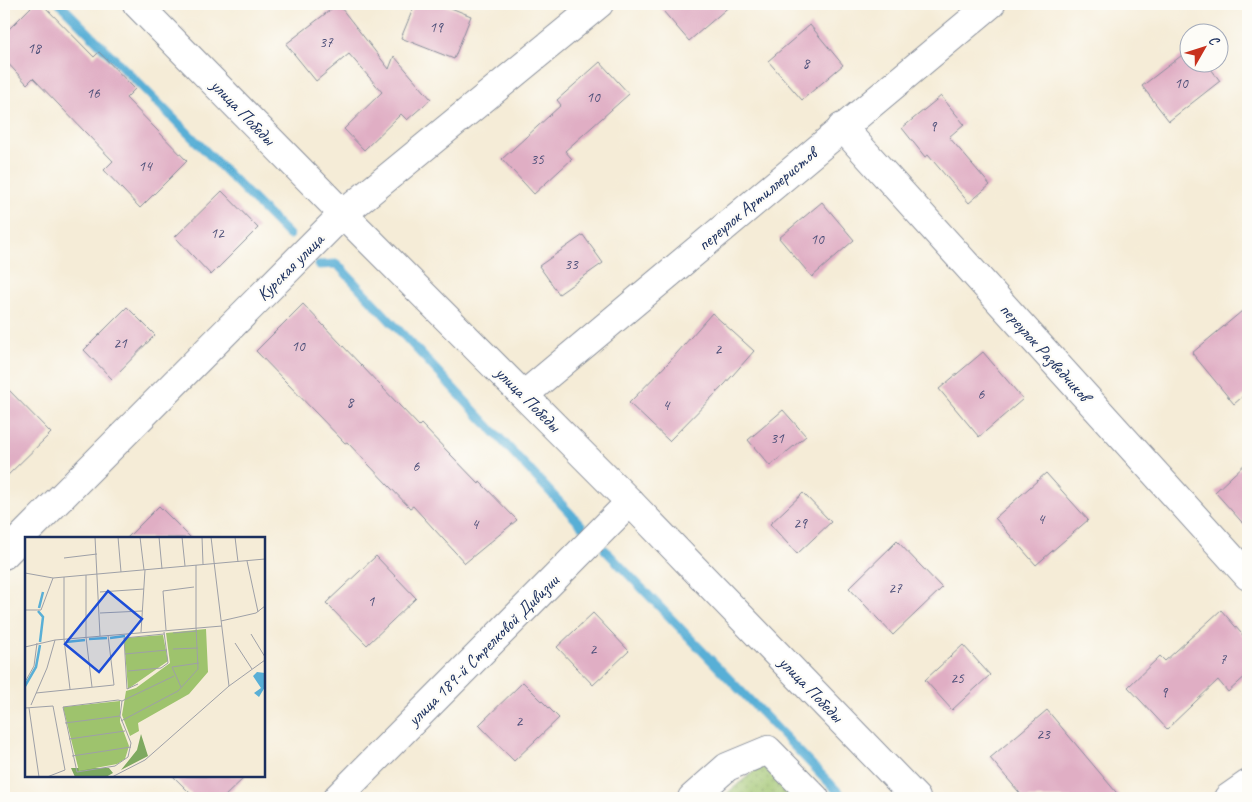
<svg xmlns="http://www.w3.org/2000/svg" width="1252" height="802" font-family="Caveat,sans-serif">
<style>
.garden{fill:url(#garden-dots);stroke:#5c7966}
.lines{fill:none;stroke-linecap:round;stroke-linejoin:round}
.stream{stroke:#59afd6;stroke-width:9}
.building{fill:#e0aec4}
.minor-casing{stroke:#888e9a;stroke-width:30}
.minor{stroke:#fff;stroke-width:28}
.labels{text-anchor:middle;stroke-width:4.5;stroke-linejoin:round;paint-order:stroke}
.number-label{font-size:15px;fill:#4c4f78}
.street-label{font-size:18px;fill:#1b2f5e;stroke:#fdfcf7}
.inset-river{fill:none;stroke:#59afd6;stroke-width:2.5}
.inset-road{fill:none;stroke:#9ea0a7;stroke-width:1}
.view{fill:#1d4ed8;fill-opacity:0.15;stroke:#1d4ed8;stroke-width:2.5}
.inset-edge{fill:none;stroke:#1b2f5e;stroke-width:2.5}
</style>
<defs>
<pattern id="garden-dots" width="8" height="8" patternUnits="userSpaceOnUse" patternTransform="scale(1.25)"><rect width="8" height="8" fill="#9ec36d"/><path d="M2 2h.1M6 6h.1" fill="none" stroke="#809f5d" stroke-width="1.8" stroke-linecap="round"/></pattern>
</defs>
<rect width="100%" height="100%" fill="#fdfcf7"/>
<filter id="ink" filterUnits="userSpaceOnUse"><feTurbulence type="fractalNoise" baseFrequency=".02" numOctaves="2"/><feDisplacementMap in="SourceGraphic" scale="10" xChannelSelector="R" yChannelSelector="G"/><feConvolveMatrix kernelMatrix="1 2 1 2 8 2 1 2 1" color-interpolation-filters="sRGB"/></filter>
<filter id="wash" filterUnits="userSpaceOnUse"><feTurbulence type="fractalNoise" baseFrequency=".0096" numOctaves="4" result="noise"/><feDisplacementMap in="SourceGraphic" scale="20" xChannelSelector="R" yChannelSelector="G"/><feGaussianBlur stdDeviation="1.12" result="paint"/><feColorMatrix in="noise" values="0 0 0 0 0 0 0 0 0 0 0 0 0 0 0 0 0 1.4 0 .05"/><feComposite in="paint" operator="in"/></filter>
<g filter="url(#wash)">
<rect width="100%" height="100%" fill="#f5ecd7"/>
<polygon class="garden" points="762,765 795,798 721,798"/>
<g class="lines">
<g class="stream">
<polyline points="60,4 289,235"/>
<polyline points="319,265 337,264 582,526"/>
<polyline points="605,550 844,798"/>
</g>
</g>
<g id="blocks">
<g class="building">
<polygon points="34,4 42,4 94,57 99,52 135,89 126,98 187,161 140,208 104,170 113,161 33,78 27,84 4,59 4,34"/>
<polygon points="338,4 389,69 394,56 431,99 407,120 401,114 364,150 344,129 382,92 349,54 316,81 286,44"/>
<polygon points="415,4 441,4 471,16 454,59 401,38"/>
<polygon points="657,4 732,4 689,41"/>
<polygon points="810,25 843,65 802,100 768,61"/>
<polygon points="1190,49 1190,62 1206,62 1220,81 1169,121 1142,86"/>
<polygon points="600,62 629,94 565,151 572,159 534,194 502,159 561,105 557,100"/>
<polygon points="941,96 964,124 949,137 990,185 969,203 928,155 925,157 902,128"/>
<polygon points="222,191 258,228 211,275 175,237"/>
<polygon points="822,202 854,240 812,277 779,238"/>
<polygon points="583,235 603,263 559,294 539,266"/>
<polygon points="303,304 419,426 421,424 479,484 480,482 517,520 465,563 413,506 410,508 347,442 345,443 256,351"/>
<polygon points="1248,306 1248,392 1234,404 1192,353"/>
<polygon points="127,307 155,335 112,379 84,350"/>
<polygon points="712,313 754,351 725,384 669,441 629,403 670,361"/>
<polygon points="983,352 1023,399 979,437 939,389"/>
<polygon points="4,385 51,433 4,479"/>
<polygon points="783,410 806,436 770,466 748,440"/>
<polygon points="1248,461 1248,529 1215,492"/>
<polygon points="1046,473 1088,520 1036,565 995,518"/>
<polygon points="803,493 831,522 797,554 770,524"/>
<polygon points="159,506 191,538 127,538"/>
<polygon points="897,541 942,588 893,635 849,588"/>
<polygon points="376,556 416,598 367,645 326,603"/>
<polygon points="1221,610 1248,641 1248,674 1228,692 1218,680 1167,729 1128,687 1160,656 1165,661"/>
<polygon points="593,613 629,651 593,685 557,647"/>
<polygon points="963,645 990,675 952,710 925,680"/>
<polygon points="523,682 559,718 514,761 479,725"/>
<polygon points="1047,710 1121,798 1024,798 990,758"/>
<polygon points="173,776 246,776 223,798 195,798"/>
</g>
</g>
</g>
<g filter="url(#ink)">
<use href="#blocks" fill-opacity="0" stroke="#888e9a" stroke-width="1"/>
<g class="lines">
<defs>
<g id="minor">
<polyline points="137,4 343,214 630,502 916,798"/>
<polyline points="842,127 1248,576"/>
<polyline points="524,395 991,4"/>
<polyline points="4,555 343,214 599,4"/>
<polyline points="337,798 630,502"/>
<polyline points="692,798 727,767 768,750 815,798"/>
<polyline points="1228,798 1248,784"/>
</g>
</defs>
<use href="#minor" class="minor-casing"/>
<use href="#minor" class="minor"/>
</g>
</g>
<g class="labels">
<g class="number-label">
<text x="436" y="32">19</text>
<text x="326" y="47">37</text>
<text x="34" y="53">18</text>
<text x="806" y="68">8</text>
<text x="1181" y="88">10</text>
<text x="93" y="98">16</text>
<text x="593" y="102">10</text>
<text x="933" y="131">9</text>
<text x="537" y="164">35</text>
<text x="145" y="171">14</text>
<text x="217" y="238">12</text>
<text x="817" y="244">10</text>
<text x="571" y="269">33</text>
<text x="120" y="348">21</text>
<text x="298" y="351">10</text>
<text x="718" y="354">2</text>
<text x="981" y="399">6</text>
<text x="350" y="407">8</text>
<text x="666" y="410">4</text>
<text x="777" y="443">31</text>
<text x="416" y="471">6</text>
<text x="1041" y="524">4</text>
<text x="800" y="528">29</text>
<text x="475" y="529">4</text>
<text x="895" y="593">27</text>
<text x="371" y="606">1</text>
<text x="593" y="654">2</text>
<text x="1223" y="664">7</text>
<text x="957" y="683">25</text>
<text x="1164" y="697">9</text>
<text x="519" y="726">2</text>
<text x="1043" y="739">23</text>
</g>
<g class="street-label">
<text transform="translate(243 112) rotate(46)" y="6">улица Победы</text>
<text transform="translate(757 199) rotate(-40)" y="6">переулок Артиллеристов</text>
<text transform="translate(290 267) rotate(-45)" y="6">Курская улица</text>
<text transform="translate(1045 352) rotate(48)" y="6">переулок Разведчиков</text>
<text transform="translate(528 399) rotate(45)" y="6">улица Победы</text>
<text transform="translate(483 650) rotate(-45)" y="6">улица 189-й Стрелковой Дивизии</text>
<text transform="translate(811 689) rotate(46)" y="6">улица Победы</text>
</g>
</g>
<g transform="translate(25 537)">
<rect width="240" height="240" fill="#f5ecd7"/>
<path d="M 116,197 L 123,219 L 96,233 L 112,213 ZM 46,231 L 84,231 L 88,236 L 81,240 L 50,240 Z" fill="#7ea960"/>
<path d="M 181,92 L 183,135 L 164,157 L 113,186 L 114,194 L 105,199 L 97,178 L 101,154 L 111,151 L 145,126 L 141,96 ZM 138,98 L 143,124 L 103,152 L 99,101 ZM 95,164 L 95,185 L 104,209 L 100,222 L 92,227 L 54,234 L 38,170 Z" fill="#9ec36d"/>
<path d="M 232,135 L 240,136 L 240,150 L 234,160 L 229,156 L 236,151 L 228,139 Z" fill="#59afd6"/>
<path class="inset-river" d="M 14,71 L 18,55M 13,74 L 18,80 L 15,105M 85,101 L 100,99M 64,102 L 82,101M 41,105 L 60,103M 0,149 L 11,130 L 15,108"/>
<path class="inset-road" d="M 70,0 L 75,99M 93,0 L 96,35M 115,0 L 119,33M 134,0 L 137,32M 157,0 L 160,29M 177,0 L 178,27M 186,0 L 204,149M 210,0 L 213,25M 39,21 L 72,17M 222,24 L 233,75M 171,28 L 171,90M 0,36 L 28,41 L 240,22M 61,38 L 61,100 L 67,150M 39,40 L 39,102 L 45,152M 75,55 L 119,52M 0,73 L 16,73 L 28,41M 75,76 L 117,74M 196,84 L 231,76 L 240,69M 141,93 L 138,54 L 169,50M 116,95 L 120,33M 148,96 L 172,94M 226,97 L 240,120M 210,106 L 227,132M 0,110 L 30,103 L 197,89M 148,112 L 173,111M 100,117 L 142,113M 103,134 L 136,131 L 143,126 L 139,95M 0,145 L 9,129 L 12,106M 113,147 L 102,152 L 99,101 L 139,97M 156,150 L 147,130 L 174,126M 11,156 L 89,148 L 83,98M 93,163 L 97,164 L 95,179 L 106,206 L 103,220 L 90,229 L 52,235 L 38,170 ZM 97,164 L 149,139M 6,168 L 22,131 L 30,103M 0,171 L 28,169 L 40,233 L 22,240M 4,171 L 14,240M 96,184 L 153,154 L 173,132 L 171,90M 40,186 L 95,179M 44,202 L 100,194M 47,219 L 106,210M 87,240 L 120,223 L 204,149 L 240,123"/>
<path class="view" d="M 83,54 L 117,82 L 74,135 L 40,107 Z"/>
<rect width="240" height="240" class="inset-edge"/>
</g>
<rect width="1252" height="802" fill="none" stroke="#fdfcf7" stroke-width="20"/>
<g transform="translate(1204 48) rotate(51)"><circle r="24" fill="#fdfcf7" stroke="#a3aaba"/>
<path d="M0-4L9 19L0 12L-9 19Z" fill="#c8321e"/>
<text y="-8" font-size="14" font-weight="bold" text-anchor="middle" fill="#1b2f5e">С</text>
</g>
</svg>
